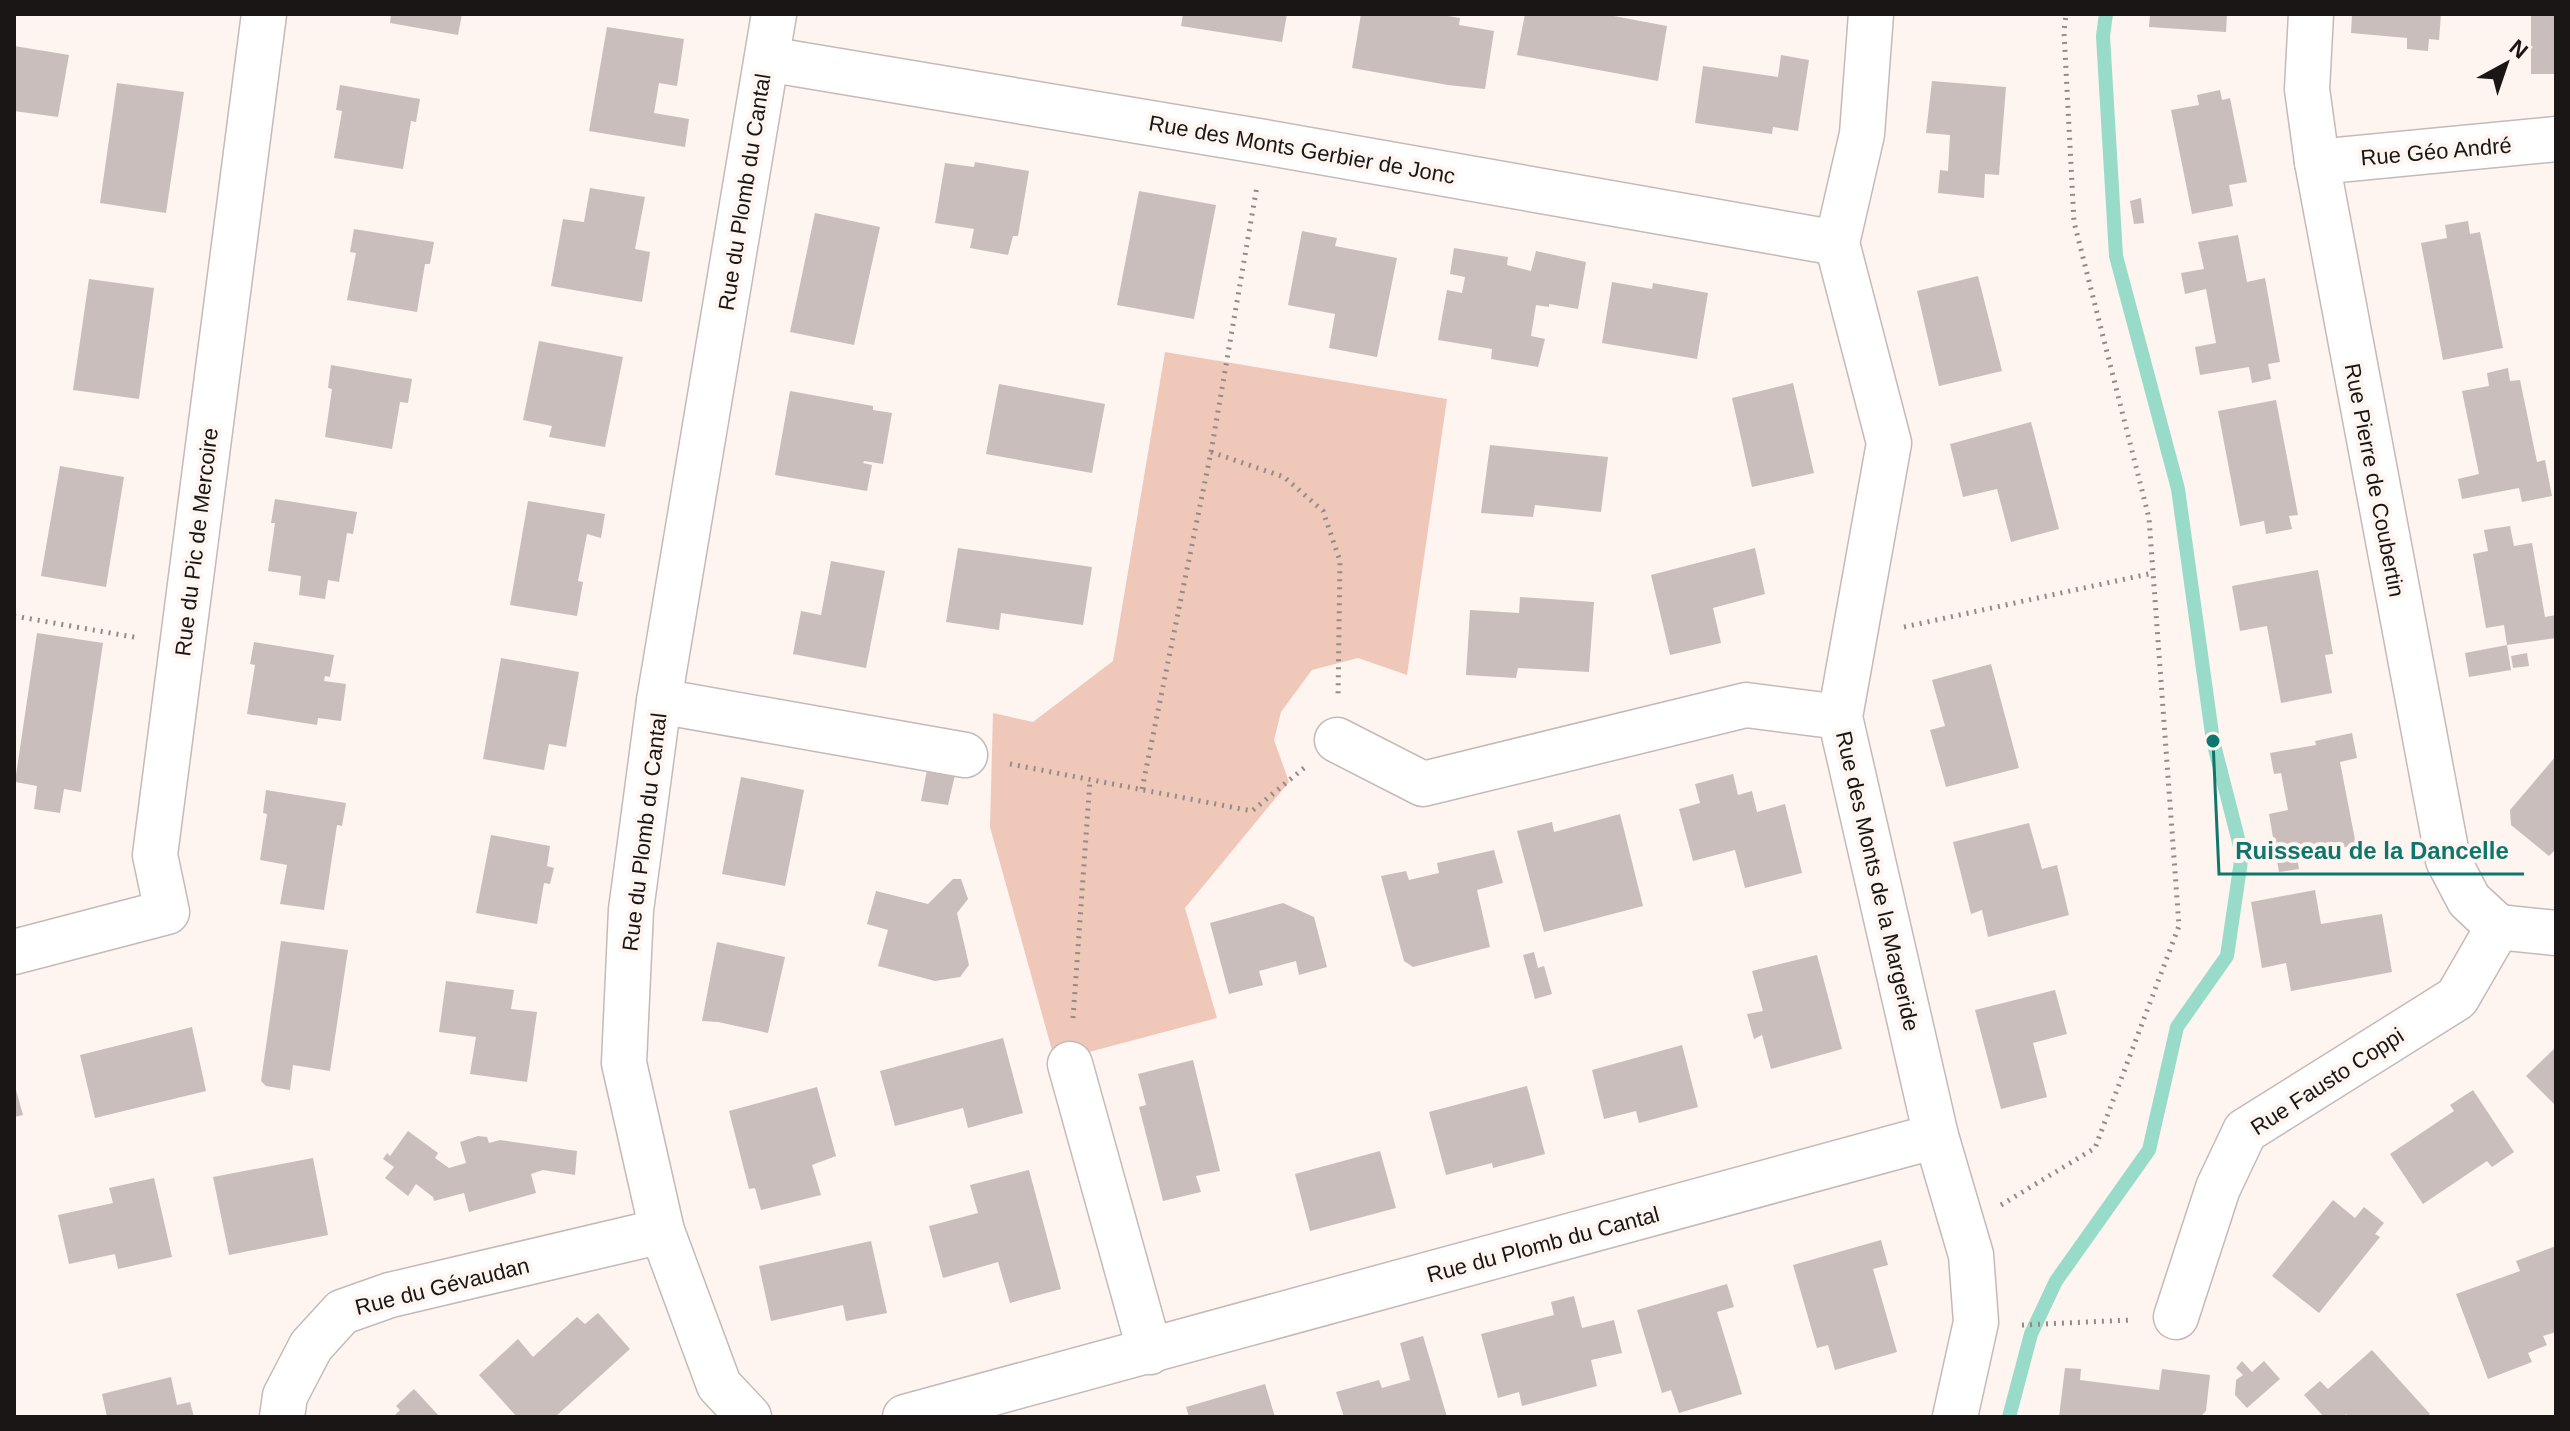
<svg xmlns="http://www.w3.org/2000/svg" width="2570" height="1431" font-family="Arial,sans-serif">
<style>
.green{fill:#efc8b9}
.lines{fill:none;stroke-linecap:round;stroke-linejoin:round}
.stream{stroke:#98dbc8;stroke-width:14}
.building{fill:#c9bebb}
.minor-casing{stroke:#c4bab7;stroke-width:47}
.path{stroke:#928c89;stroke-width:5;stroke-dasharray:2 6;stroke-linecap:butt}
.minor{stroke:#fff;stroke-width:44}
.labels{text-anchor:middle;stroke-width:8;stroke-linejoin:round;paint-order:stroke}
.street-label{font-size:22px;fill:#191615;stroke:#fef4f0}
.leader{fill:none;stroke:#0f766e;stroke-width:3}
.callout-dot{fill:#0f766e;stroke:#fef4f0;stroke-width:3}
.callout-label{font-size:24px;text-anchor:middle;font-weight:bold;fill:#0f766e;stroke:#fef4f0;stroke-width:8;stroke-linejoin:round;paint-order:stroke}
</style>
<rect width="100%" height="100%" fill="#fef4f0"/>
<polygon class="green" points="1165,352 1447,399 1407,675 1358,658 1312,670 1281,712 1274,740 1289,782 1185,908 1217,1018 1055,1061 990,827 993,713 1033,722 1113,661"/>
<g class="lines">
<polyline class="stream" points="2009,1417 2031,1334 2056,1281 2149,1150 2177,1027 2227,956 2242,854 2213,741 2178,489 2116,256 2103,36 2106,14"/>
</g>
<g class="building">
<polygon points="391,14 462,14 458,35 390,23"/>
<polygon points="1183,14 1287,14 1282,42 1181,26"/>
<polygon points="1361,14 1436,14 1460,18 1459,25 1494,31 1485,89 1448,85 1352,68"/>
<polygon points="1525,14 1603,14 1667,26 1658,81 1517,55"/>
<polygon points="2150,14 2227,14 2226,32 2149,27"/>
<polygon points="2352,14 2441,14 2439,40 2429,39 2428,51 2407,49 2407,38 2351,33"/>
<rect x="2531" y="14" width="25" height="60"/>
<polygon points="607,27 684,39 677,86 659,83 654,113 689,119 685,147 589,131"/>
<polygon points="14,46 69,55 58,117 14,111"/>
<polygon points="1781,55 1809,60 1798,131 1773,127 1772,134 1695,123 1703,66 1778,77"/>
<polygon points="1932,81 2006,87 1999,175 1985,174 1984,198 1938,193 1940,170 1948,171 1950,135 1926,133"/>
<polygon points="117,83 184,92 166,213 100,203"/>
<polygon points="340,85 420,99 416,122 411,121 403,169 334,158 342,111 336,110"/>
<polygon points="2220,90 2222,100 2230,98 2247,182 2229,185 2233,206 2192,214 2171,110 2199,105 2197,95"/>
<polygon points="975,162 1029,171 1018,236 1013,236 1008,255 970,248 974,229 935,223 945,163 974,167"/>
<polygon points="590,188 645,197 635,249 650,252 642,302 551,286 563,219 584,222"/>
<polygon points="1139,191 1216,205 1194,319 1117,305"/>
<polygon points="2141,198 2144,223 2134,224 2130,201"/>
<polygon points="815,213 880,227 854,345 790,332"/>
<polygon points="2468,221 2470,234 2480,232 2503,348 2443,360 2421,243 2447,238 2445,225"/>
<polygon points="354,229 434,242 430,264 425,264 417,312 347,300 356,253 350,252"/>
<polygon points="1302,231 1337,238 1335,246 1397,258 1377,357 1329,348 1335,314 1288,305"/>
<polygon points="2238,235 2247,282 2265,278 2280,362 2268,364 2271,379 2252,383 2249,367 2200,375 2195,347 2216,343 2206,289 2185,294 2181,273 2204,269 2198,242"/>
<polygon points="1454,248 1508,257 1507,265 1531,271 1536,251 1586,262 1578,309 1549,304 1549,307 1536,305 1531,336 1545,339 1538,367 1491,359 1492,349 1438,340 1447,290 1462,293 1465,277 1450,274"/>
<polygon points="1978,276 2002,371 1939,386 1917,291"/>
<polygon points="89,279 154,288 139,399 73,390"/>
<polygon points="1612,282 1652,289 1653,283 1708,293 1697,359 1602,343"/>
<polygon points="539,341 623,357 605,447 549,437 552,426 523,420"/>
<polygon points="331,365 412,379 408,403 400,402 392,449 325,437 332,389 328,388"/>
<polygon points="2508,368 2510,381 2520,380 2537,462 2545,460 2552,496 2522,502 2519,488 2462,499 2458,479 2479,474 2462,391 2489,386 2487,373"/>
<polygon points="1793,383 1814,473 1752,487 1732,398"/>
<polygon points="999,384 1105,404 1092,473 986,454"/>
<polygon points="790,391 873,406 873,410 892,413 883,464 864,461 863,463 872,465 867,491 775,475"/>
<polygon points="2276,400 2298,515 2289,516 2292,529 2266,534 2264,521 2240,526 2218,411"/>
<polygon points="2031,422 2059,529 2011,542 1997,489 1963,497 1950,444"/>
<polygon points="1490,445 1608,457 1601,512 1535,505 1533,517 1481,513"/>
<polygon points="60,466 124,477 106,587 41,576"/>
<polygon points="275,499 357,512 353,534 347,533 339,582 328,580 325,599 299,595 301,576 268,571 275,523 271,523"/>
<polygon points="528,501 605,514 601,538 587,534 578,581 583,582 577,616 510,605"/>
<polygon points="2510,526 2514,546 2532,543 2545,617 2556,615 2556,638 2507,645 2504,625 2486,628 2473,554 2488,551 2484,530"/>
<polygon points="958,548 1092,567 1083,625 1001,613 999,630 946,622"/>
<polygon points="1755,548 1765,594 1713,608 1721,643 1670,655 1651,575"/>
<polygon points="831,561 885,571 866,668 793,654 801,611 821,615"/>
<polygon points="2318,570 2333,654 2325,655 2332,693 2281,703 2267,626 2240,631 2232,586"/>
<polygon points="1520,597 1594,602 1589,672 1518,668 1516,678 1466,675 1470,610 1519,613"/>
<polygon points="37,633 103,643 81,792 64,789 60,813 34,809 37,786 15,782"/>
<polygon points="254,642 334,655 330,677 325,676 324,681 346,684 341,721 318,718 317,725 247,714 255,665 250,664"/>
<polygon points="2507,645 2511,670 2469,677 2465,653"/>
<polygon points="2527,653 2529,666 2513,668 2511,656"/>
<polygon points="501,658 579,672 566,747 549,744 544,770 483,759"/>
<polygon points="1991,664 2019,768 1946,787 1930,730 1945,726 1932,680"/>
<polygon points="2352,733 2357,758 2340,762 2356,845 2297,856 2299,869 2279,872 2269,814 2288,810 2281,773 2274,774 2270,753 2316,745 2315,741"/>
<polygon points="2556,756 2556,849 2549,856 2511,825 2510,810"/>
<polygon points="927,770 955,775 948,805 921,801"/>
<polygon points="1733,774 1738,795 1752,791 1757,812 1785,804 1802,873 1745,888 1735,850 1693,861 1679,809 1700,803 1695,784"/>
<polygon points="741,777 804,790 785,886 722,874"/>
<polygon points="266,790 346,803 342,826 337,825 324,910 280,904 287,865 260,860 267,814 263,813"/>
<polygon points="1620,814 1643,906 1544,932 1517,831 1552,822 1554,832"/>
<polygon points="2029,823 2042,869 2057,865 2069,915 1988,937 1982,910 1971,914 1953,842"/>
<polygon points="491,835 550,846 547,866 554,868 550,884 544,883 537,924 476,913"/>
<polygon points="1494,850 1503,883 1477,890 1490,947 1413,967 1404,961 1381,876 1406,871 1409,880 1439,873 1437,863"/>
<polygon points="953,879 961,879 968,899 957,913 969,965 960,977 935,981 878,966 888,930 867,924 876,891 928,904"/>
<polygon points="2315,890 2321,924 2382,914 2392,972 2291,991 2286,963 2262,968 2251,902"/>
<polygon points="1283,903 1314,917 1327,967 1299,975 1296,961 1259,971 1263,985 1229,994 1210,923"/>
<polygon points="281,941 348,950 330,1071 293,1065 290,1090 266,1086 261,1081"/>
<polygon points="717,942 785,957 768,1033 718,1022 702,1021"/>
<polygon points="1534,952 1538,968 1544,966 1552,994 1535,999 1523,955"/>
<polygon points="1817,955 1842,1049 1771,1069 1762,1035 1754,1039 1747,1014 1763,1011 1752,971"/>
<polygon points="446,981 514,990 511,1009 537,1012 527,1082 470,1074 476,1037 439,1032"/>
<polygon points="2055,990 2067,1034 2033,1043 2047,1097 2001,1109 1975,1010"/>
<polygon points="192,1027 206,1091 95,1118 80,1055"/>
<polygon points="1003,1038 1023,1113 968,1128 963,1108 895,1126 880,1071"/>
<polygon points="1682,1045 1698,1107 1639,1123 1636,1111 1604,1119 1592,1070"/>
<polygon points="2556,1047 2556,1106 2526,1076"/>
<polygon points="1193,1060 1220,1171 1196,1176 1201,1192 1163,1201 1139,1107 1146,1105 1138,1074"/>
<polygon points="14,1083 23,1115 14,1117"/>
<polygon points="1527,1086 1545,1154 1493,1168 1492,1163 1446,1175 1429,1112"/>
<polygon points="817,1087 836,1156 812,1165 821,1195 761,1210 755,1188 749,1189 729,1111"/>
<polygon points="2473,1090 2514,1152 2492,1167 2487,1161 2423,1204 2390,1154 2454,1111 2450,1105"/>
<polygon points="408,1131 438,1153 435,1158 449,1168 466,1163 460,1142 478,1136 487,1137 489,1143 500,1140 577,1151 575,1175 543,1170 531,1174 536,1193 469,1212 464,1193 434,1201 433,1197 416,1184 408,1196 385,1178 394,1167 383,1159 387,1153 390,1156"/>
<polygon points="1380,1151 1396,1208 1310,1231 1295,1174"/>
<polygon points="313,1158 328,1235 229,1255 213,1177"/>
<polygon points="1029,1170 1061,1289 1010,1303 998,1262 943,1278 929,1226 978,1213 970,1185"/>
<polygon points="154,1178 172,1257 118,1269 115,1254 69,1264 58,1215 113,1203 109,1188"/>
<polygon points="2333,1200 2355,1218 2364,1207 2384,1223 2375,1234 2380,1237 2319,1313 2272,1276"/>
<polygon points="1881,1240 1888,1265 1873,1269 1897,1352 1835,1370 1828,1345 1817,1348 1793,1265"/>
<polygon points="871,1241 887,1313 846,1321 843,1305 771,1321 759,1266"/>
<polygon points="2556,1246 2556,1332 2543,1336 2547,1345 2528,1353 2532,1362 2488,1379 2456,1294 2520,1271 2516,1261"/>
<polygon points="1727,1284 1734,1307 1717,1312 1742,1394 1679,1413 1671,1390 1662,1393 1637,1310"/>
<polygon points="1574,1296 1582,1328 1614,1320 1622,1353 1591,1360 1597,1386 1522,1406 1519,1392 1498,1398 1481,1334 1554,1315 1551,1302"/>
<polygon points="598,1313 630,1349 555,1417 517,1417 479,1375 518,1339 533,1357 577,1317 585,1324"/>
<polygon points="1423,1336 1447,1417 1344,1417 1336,1392 1379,1380 1382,1388 1410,1380 1400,1343"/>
<polygon points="2372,1350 2430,1414 2426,1417 2349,1417 2346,1414 2343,1417 2324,1417 2304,1395 2320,1381 2328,1389"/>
<polygon points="2242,1361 2252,1372 2264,1361 2280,1379 2247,1408 2235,1395 2236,1380 2243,1375 2236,1368"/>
<polygon points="2065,1368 2081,1369 2080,1380 2159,1390 2162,1369 2210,1375 2206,1411 2200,1417 2059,1417"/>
<polygon points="171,1377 177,1405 190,1402 194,1417 107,1417 102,1394"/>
<polygon points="1265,1384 1275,1417 1189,1417 1186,1407"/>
<polygon points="414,1389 440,1417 393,1417 400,1410 396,1406"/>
</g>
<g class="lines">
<defs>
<g id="minor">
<polyline points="1871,14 1862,134 1837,243 1889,443 1840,717 1936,1136 1971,1255 1976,1322 1955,1417"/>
<polyline points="2311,14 2307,89 2317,162 2448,860 2469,900 2498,927"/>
<polyline points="767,59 1264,142 1837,243"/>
<polyline points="2317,162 2556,139"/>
<polyline points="659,701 965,755"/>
<polyline points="1337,740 1423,784 1746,705 1840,717"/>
<polyline points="14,952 167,912 155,855 264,14"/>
<polyline points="1070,1064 1150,1352"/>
<polyline points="2176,1317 2218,1188 2245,1131 2457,998 2498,927 2556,933"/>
<polyline points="282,1417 285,1396 311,1346 342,1312 390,1295 662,1231"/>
<polyline points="749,1417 719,1385 662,1231 624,1063 631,910 659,701 774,14"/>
<polyline points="905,1417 1936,1136"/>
</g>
</defs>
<use href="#minor" class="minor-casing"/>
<g class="path">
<polyline points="1211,452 1284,477 1323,511 1340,561 1338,698"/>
<polyline points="14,616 139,638"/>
<polyline points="1904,627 2153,573"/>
<polyline points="1010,764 1252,811 1304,768"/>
<polyline points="1142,789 1211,452 1257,186"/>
<polyline points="1073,1018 1090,780"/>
<polyline points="2001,1205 2095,1148 2179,926 2149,518 2074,222 2064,32 2066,14"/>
<polyline points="2022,1325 2131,1320"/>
</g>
<use href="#minor" class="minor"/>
</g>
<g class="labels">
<g class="street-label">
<text transform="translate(1302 149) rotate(10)" y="8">Rue des Monts Gerbier de Jonc</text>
<text transform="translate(2436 151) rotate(-5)" y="8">Rue Géo André</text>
<text transform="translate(744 192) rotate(-81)" y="8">Rue du Plomb du Cantal</text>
<text transform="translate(2375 480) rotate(79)" y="8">Rue Pierre de Coubertin</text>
<text transform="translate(196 542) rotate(-83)" y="8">Rue du Pic de Mercoire</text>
<text transform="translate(644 832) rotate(-83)" y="8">Rue du Plomb du Cantal</text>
<text transform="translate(1878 881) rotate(77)" y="8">Rue des Monts de la Margeride</text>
<text transform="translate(2327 1081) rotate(-33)" y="8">Rue Fausto Coppi</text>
<text transform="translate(1543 1244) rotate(-15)" y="8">Rue du Plomb du Cantal</text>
<text transform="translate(442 1286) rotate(-14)" y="8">Rue du Gévaudan</text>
</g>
</g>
<path class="leader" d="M2213 741L2219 874H2524"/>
<circle class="callout-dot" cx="2213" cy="741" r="8"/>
<g class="callout-label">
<text x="2372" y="859">Ruisseau de la Dancelle</text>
</g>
<rect width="2570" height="1431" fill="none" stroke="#191615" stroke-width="32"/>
<g transform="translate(2506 64) rotate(40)" stroke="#fef4f0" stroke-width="6" paint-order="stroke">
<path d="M0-6L14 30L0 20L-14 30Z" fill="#191615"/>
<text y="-12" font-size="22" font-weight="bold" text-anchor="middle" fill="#191615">N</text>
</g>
</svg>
